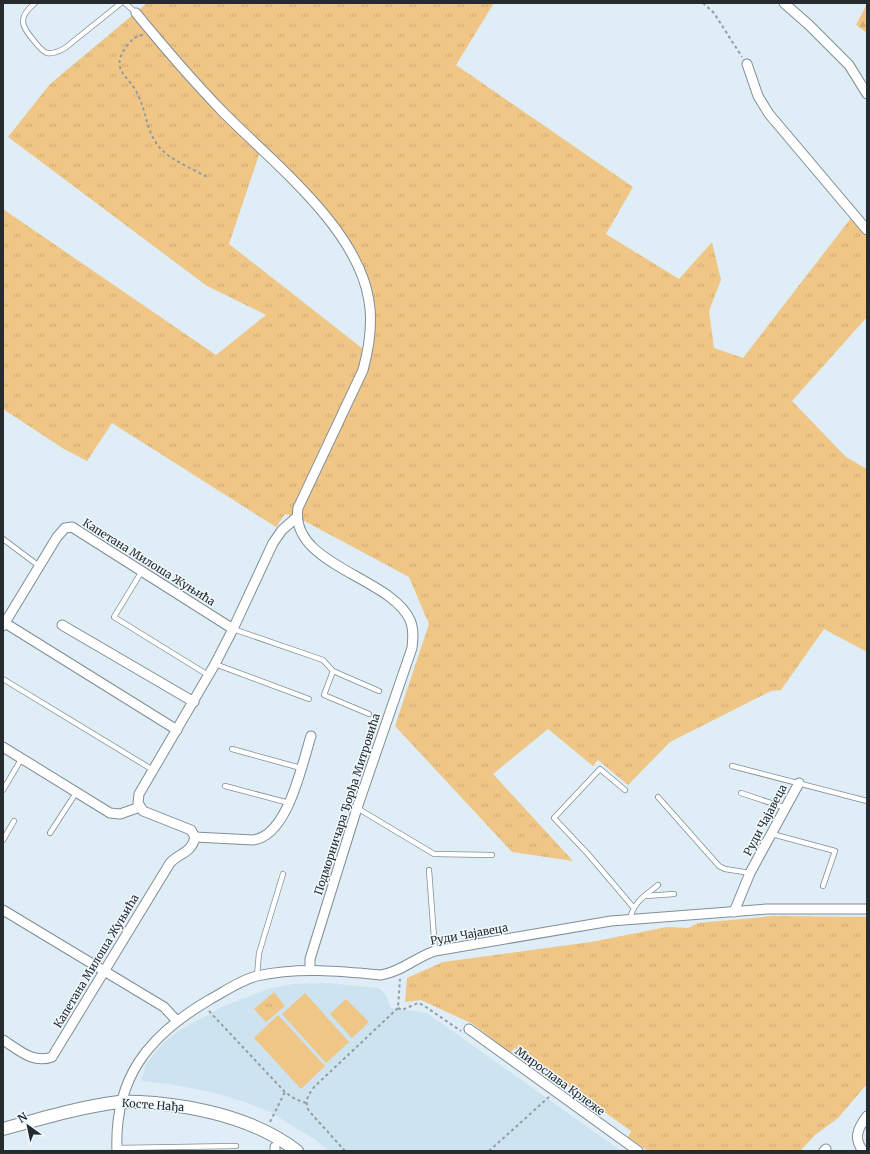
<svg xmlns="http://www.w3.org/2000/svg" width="870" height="1154" font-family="Merriweather,serif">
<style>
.built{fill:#cde3f0}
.grass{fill:url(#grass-tufts);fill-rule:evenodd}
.forest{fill:url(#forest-firs)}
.pitch{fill:#f0c686}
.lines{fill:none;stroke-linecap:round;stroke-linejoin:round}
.service-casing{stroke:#808e96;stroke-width:6}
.minor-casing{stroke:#808e96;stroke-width:11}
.tertiary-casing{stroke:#808e96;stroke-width:14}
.path{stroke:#929ca3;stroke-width:2;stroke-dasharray:3 3;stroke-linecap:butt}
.service{stroke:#fff;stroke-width:4.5}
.minor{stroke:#fff;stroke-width:9}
.tertiary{stroke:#fff;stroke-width:12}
.labels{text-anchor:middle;stroke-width:3;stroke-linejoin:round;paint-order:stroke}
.street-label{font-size:11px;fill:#252b2e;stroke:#f1faff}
</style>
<defs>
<pattern id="grass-tufts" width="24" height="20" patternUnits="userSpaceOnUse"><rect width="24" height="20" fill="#f0c686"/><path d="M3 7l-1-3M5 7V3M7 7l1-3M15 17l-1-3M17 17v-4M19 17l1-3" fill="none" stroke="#ceaa74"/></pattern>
<pattern id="forest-firs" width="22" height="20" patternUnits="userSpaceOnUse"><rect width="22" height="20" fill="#f0c686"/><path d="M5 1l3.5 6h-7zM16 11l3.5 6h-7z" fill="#ceaa74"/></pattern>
</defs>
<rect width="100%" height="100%" fill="#dfedf6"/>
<polygon class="built" points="327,983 379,988 385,994 391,1008 427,1013 621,1151 329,1151 317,1141 270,1112 242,1101 211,1092 170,1084 141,1081 146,1064 163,1043 180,1030 222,1007 268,989 293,984"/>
<g class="grass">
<path d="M 147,3 L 494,3 L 456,65 L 633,187 L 606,234 L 679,279 L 712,242 L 721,280 L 709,311 L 714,348 L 743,358 L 851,218 L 867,236 L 867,317 L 792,401 L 846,457 L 867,469 L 867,652 L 824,629 L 781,690 L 771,691 L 670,742 L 628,785 L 598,760 L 593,766 L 548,729 L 493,774 L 573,861 L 512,852 L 395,726 L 429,624 L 409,577 L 297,517 L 285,514 L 276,527 L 112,423 L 87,461 L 64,449 L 3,409 L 3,209 L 216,355 L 266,315 L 207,286 L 8,137 L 50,84 ZM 261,149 L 342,238 L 365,285 L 367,352 L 229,244 Z"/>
<polygon points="774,916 867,917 867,1084 838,1118 815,1135 800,1151 648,1151 628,1137 631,1131 515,1048 510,1053 473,1024 421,1000 405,1002 407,978 443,962 591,942 667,927 688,928 698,923"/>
<polygon points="274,992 285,1006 266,1022 254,1009"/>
</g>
<polygon class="forest" points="867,4 867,33 856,25"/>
<g class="pitch">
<polygon points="305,993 349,1042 326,1063 282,1014"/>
<polygon points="346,999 369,1022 352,1038 330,1014"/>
<polygon points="278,1015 325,1066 301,1089 254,1038"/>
</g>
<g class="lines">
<defs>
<g id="service">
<path d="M 35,3 C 17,18 21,26 35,42 C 38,46 42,51 47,53 C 54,54 60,51 65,48 L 121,3"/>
<polyline points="125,3 136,13"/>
<polyline points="3,539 39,566"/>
<polyline points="142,571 114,617 208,675"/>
<polyline points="233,629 323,660 333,671 324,695 369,714"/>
<polyline points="215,664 309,699"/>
<polyline points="333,671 379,691"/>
<polyline points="3,679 153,770"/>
<polyline points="232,749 301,768"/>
<polyline points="732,766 867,801"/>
<polyline points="225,786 289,803"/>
<polyline points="3,790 22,758"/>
<polyline points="625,790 600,769 554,818 588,854 633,907"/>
<polyline points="741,793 786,808"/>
<polyline points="658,797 719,866 725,869 750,873"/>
<polyline points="357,808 434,854 492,855"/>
<polyline points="50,833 76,793"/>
<polyline points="772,834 835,851 823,886"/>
<polyline points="3,840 14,821"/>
<polyline points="429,870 435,951"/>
<polyline points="645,896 674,894"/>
<path d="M 630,919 C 634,901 645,896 658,885"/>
<polyline points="257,976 259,953 283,874"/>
<polyline points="116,1148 236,1146"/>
</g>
<g id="minor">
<polyline points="784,3 809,25 849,65 867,94"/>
<path d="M 136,13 C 163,46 192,80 222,111 C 271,161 358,228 369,301 C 373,324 369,348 363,370 L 298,508 C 289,565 391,577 410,620 C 414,629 413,639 412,648 L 357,808 L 310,959 L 310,970"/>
<polyline points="747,64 758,96 769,114 867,230"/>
<polyline points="5,623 177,730"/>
<polyline points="62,625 194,702"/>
<polyline points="3,626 57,537 65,528 72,527 233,629"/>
<polyline points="3,747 110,813 120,814 140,807"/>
<path d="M 195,837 L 253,840 C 288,836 302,764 311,736"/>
<polyline points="3,910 164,1007 177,1021"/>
<polyline points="734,912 750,873 799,783"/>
<polyline points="469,1029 638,1151"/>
<path d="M 3,1040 C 19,1050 33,1064 52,1057 L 170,863 C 179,853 192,853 195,837 L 191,830 L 143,811 L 138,803 L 139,794 L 215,664 L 233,629 L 273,543 L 282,530 L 297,517"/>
<polyline points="275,1147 275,1151"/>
<path d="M 117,1151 C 114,1078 148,1036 209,1000 C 224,992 240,980 257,976 C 298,967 340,971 381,975 C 401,972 416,957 435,951 L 611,921 L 767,909 L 867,909"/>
<polyline points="824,1151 826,1149"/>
<path d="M 863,1151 C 853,1138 858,1128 867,1116"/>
</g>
<path id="tertiary" d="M 3,1129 C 41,1119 79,1107 119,1102 C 130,1101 143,1102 155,1103 C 205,1108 257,1120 297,1151"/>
</defs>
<use href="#service" class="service-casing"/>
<use href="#minor" class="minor-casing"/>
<use href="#tertiary" class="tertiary-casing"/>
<g class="path">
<polyline points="703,3 714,13 742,57"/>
<path d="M 143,35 C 134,36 131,41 126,47 C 109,71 130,76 138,95 C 147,113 146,132 160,148 C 172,161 193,169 209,178"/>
<polyline points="398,1008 402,1010 418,1003 423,1005 461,1031"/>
<polyline points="209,1011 285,1092 295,1099 306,1103"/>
<polyline points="270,1122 285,1092"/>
<path d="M 345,1151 L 309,1111 C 304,1102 308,1095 314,1087 L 398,1008 L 400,979"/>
<polyline points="489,1151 549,1097"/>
</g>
<use href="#service" class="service"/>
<use href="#minor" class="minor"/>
<use href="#tertiary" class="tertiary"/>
</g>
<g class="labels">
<g class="street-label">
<text transform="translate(149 562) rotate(32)" y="4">Капетана Милоша Жуњића</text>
<text transform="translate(347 804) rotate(-72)" y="4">Подморничара Ђорђа Митровића</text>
<text transform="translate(765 820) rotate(-62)" y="4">Руди Чајавеца</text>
<text transform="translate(469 934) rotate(-10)" y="4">Руди Чајавеца</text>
<text transform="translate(96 961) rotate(-59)" y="4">Капетана Милоша Жуњића</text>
<text transform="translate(560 1081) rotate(36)" y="4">Мирослава Крлеже</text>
<text transform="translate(153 1105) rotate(4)" y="4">Косте Нађа</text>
</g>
</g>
<rect width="870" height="1154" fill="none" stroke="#252b2e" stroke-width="8"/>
<g transform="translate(28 1126) rotate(327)" stroke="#f1faff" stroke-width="3" paint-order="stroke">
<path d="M0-3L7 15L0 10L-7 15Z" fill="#252b2e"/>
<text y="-6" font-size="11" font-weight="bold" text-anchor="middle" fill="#252b2e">N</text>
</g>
</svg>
